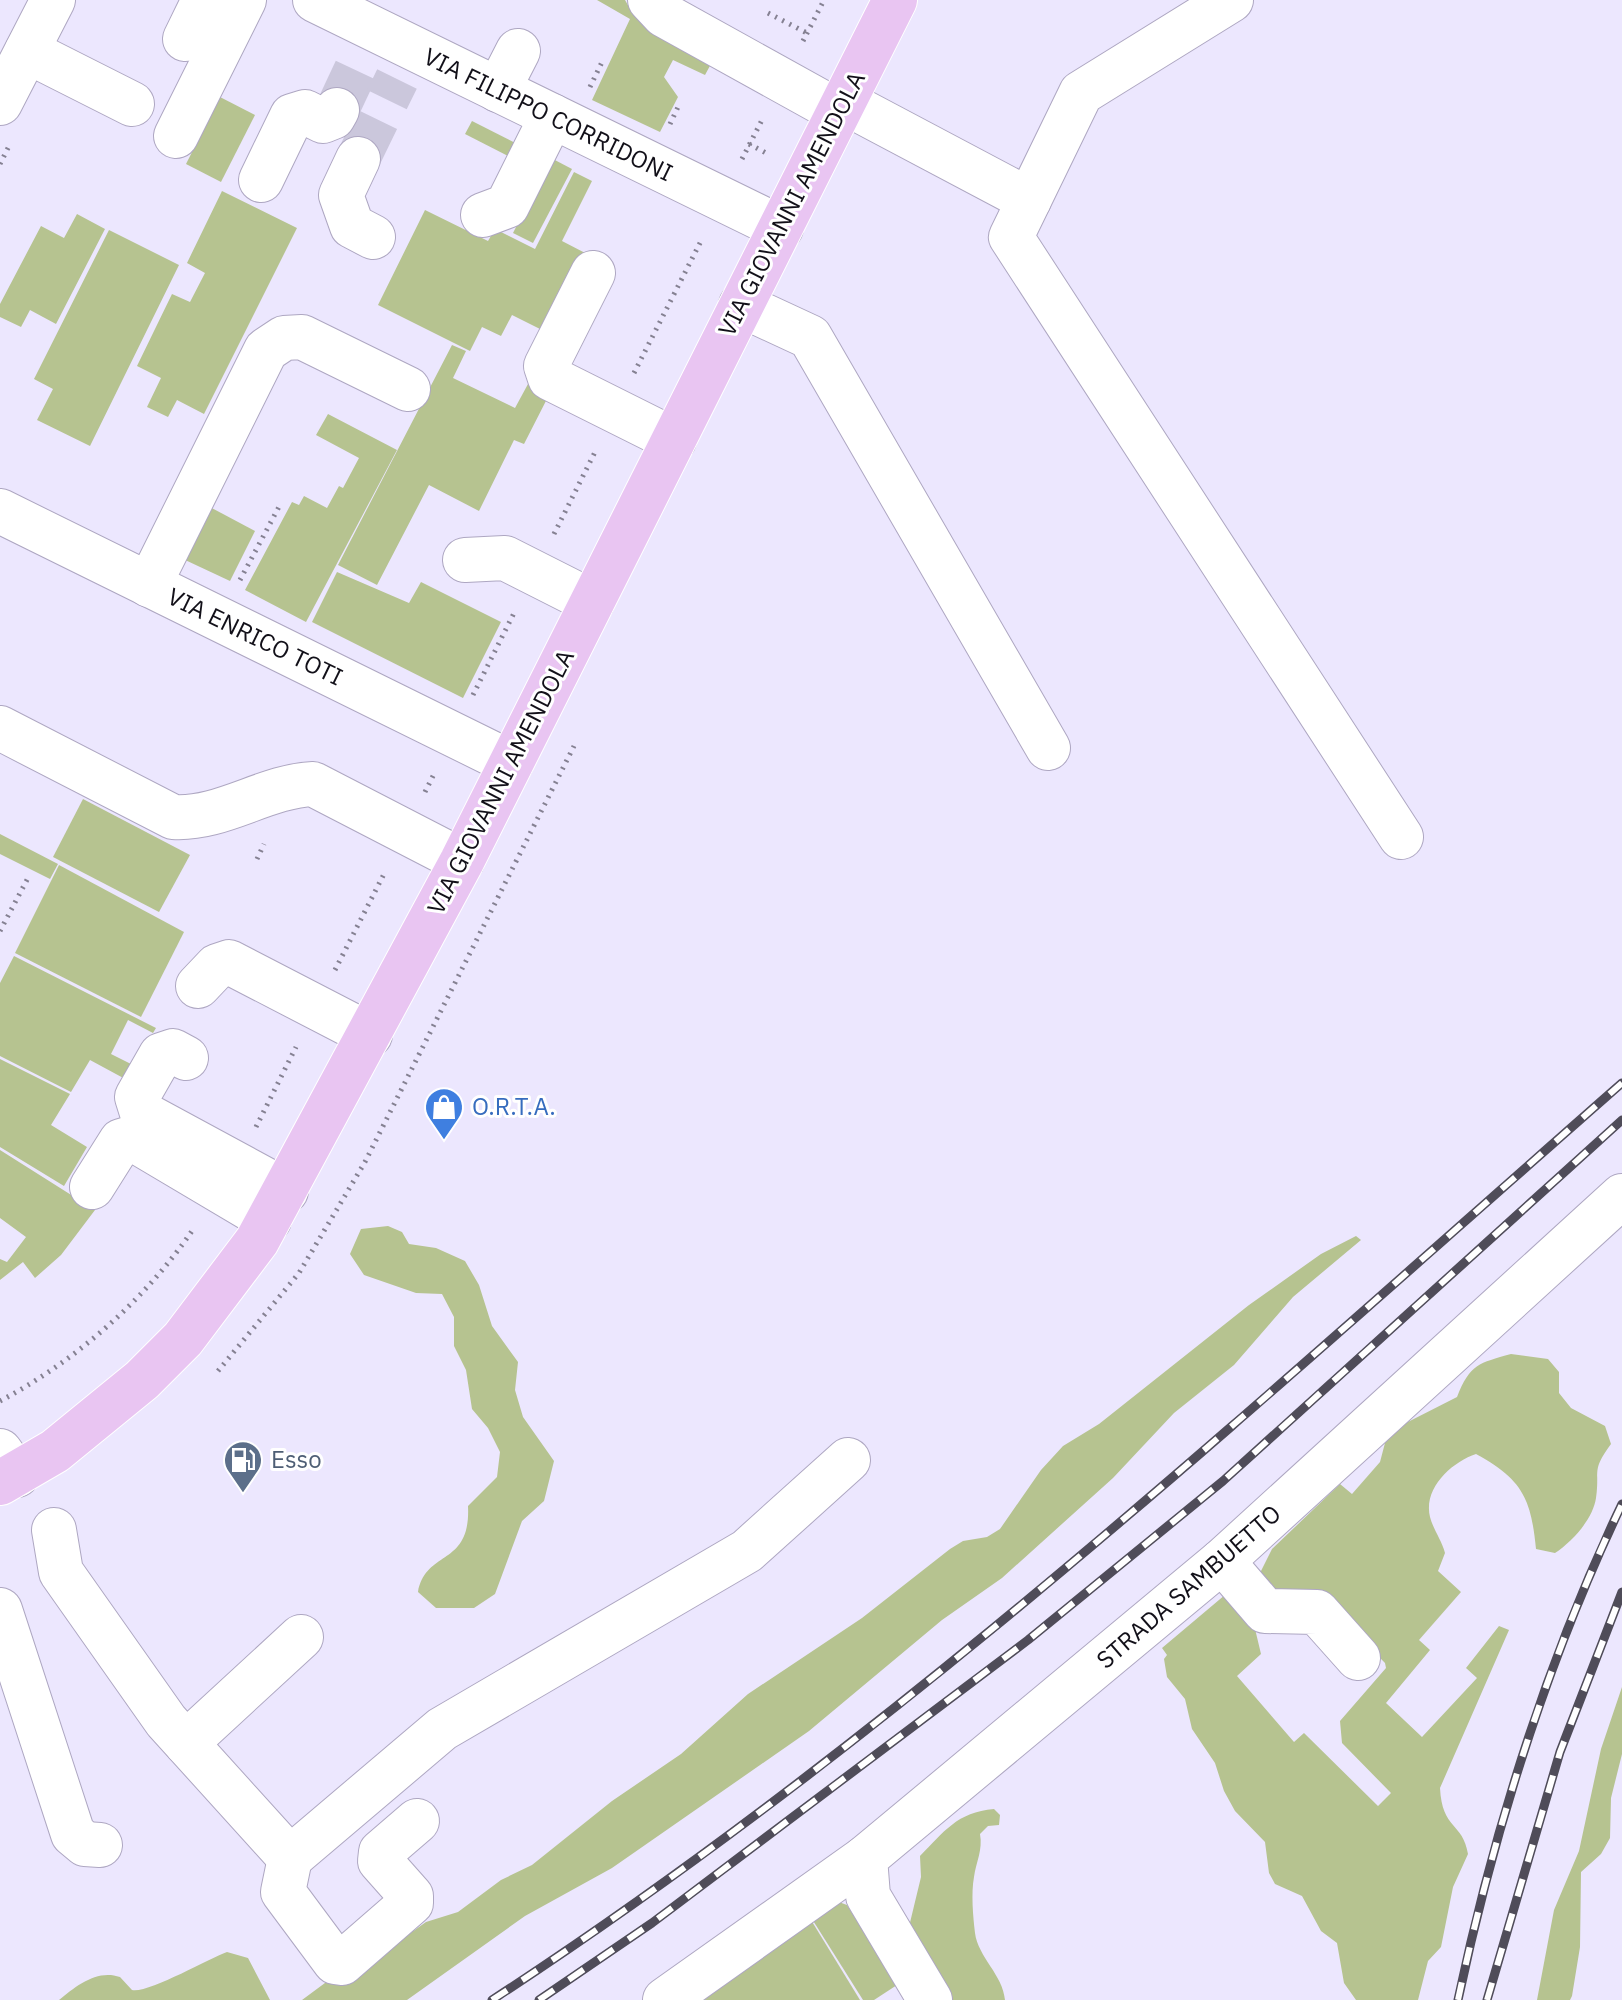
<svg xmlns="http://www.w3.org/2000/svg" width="1622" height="2000" font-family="'IBM Plex Sans',sans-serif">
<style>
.green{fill:#b6c390}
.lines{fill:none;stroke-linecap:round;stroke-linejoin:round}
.minor-tunnel{stroke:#cbc7dc;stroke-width:44;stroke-dasharray:44 22;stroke-linecap:butt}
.minor-casing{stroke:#aea7c2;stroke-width:46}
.major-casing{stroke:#fff;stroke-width:46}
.path{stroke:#858192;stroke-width:5;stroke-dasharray:2 6;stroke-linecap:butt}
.minor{stroke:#fff;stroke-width:44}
.major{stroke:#e9c5f2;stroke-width:44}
.rail-casing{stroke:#4f4c59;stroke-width:9}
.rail{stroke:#fff;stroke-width:6;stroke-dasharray:18;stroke-linecap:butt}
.labels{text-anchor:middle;stroke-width:6;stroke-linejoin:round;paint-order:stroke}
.street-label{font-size:24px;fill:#121019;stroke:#fff}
.shop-label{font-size:24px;fill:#366cbe;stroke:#fff;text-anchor:start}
.service-label{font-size:24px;fill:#4e5e75;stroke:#fff;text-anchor:start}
</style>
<rect width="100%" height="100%" fill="#ece7fe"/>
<g class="green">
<polygon points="597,0 625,0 633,14 712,62 705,75 673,60 664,77 678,97 660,132 592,100 630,19"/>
<polygon points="220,97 255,115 221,182 186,164"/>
<polygon points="472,121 523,147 516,160 465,134"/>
<polygon points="551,158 572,169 533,243 513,233"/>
<polygon points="574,172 592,181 562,241 589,255 550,334 512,315 501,336 482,327 470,351 378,305 425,210 488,241 495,229 535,249"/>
<polygon points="222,191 297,228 204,414 177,400 168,417 147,407 161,378 137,366 172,294 190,302 205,273 187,263"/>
<polygon points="77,214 105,229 56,324 30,310 21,327 0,317 0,304 41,226 64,238"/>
<polygon points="109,230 179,265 90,446 37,420 53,389 34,379"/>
<polygon points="452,345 466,351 453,378 515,408 528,384 549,395 524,444 514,440 479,511 429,485 377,585 338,565"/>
<polygon points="328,414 397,450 306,622 245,590 292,502 299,505 304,496 327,508 339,486 343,488 359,458 316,435"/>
<polygon points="208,506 255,531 230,581 183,559"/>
<polygon points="337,572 409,603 421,582 501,622 463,698 312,622"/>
<polygon points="83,799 190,855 159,912 53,857"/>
<polygon points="0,834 58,864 50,879 0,854"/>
<polygon points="59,865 184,932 141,1017 15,953"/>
<polygon points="14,956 156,1028 153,1033 128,1020 111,1054 135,1066 127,1080 90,1060 71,1092 0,1056 0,983"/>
<polygon points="0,1059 70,1094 51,1125 87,1147 64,1186 0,1147"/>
<polygon points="0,1150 95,1210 61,1255 35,1278 23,1262 0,1280 0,1259 7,1262 26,1237 0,1218"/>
<path d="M 388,1226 L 402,1232 L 409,1244 L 436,1248 L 465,1261 L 479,1285 L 492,1326 L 518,1362 L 515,1390 L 523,1417 L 554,1461 L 544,1501 L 522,1521 L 495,1594 L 474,1608 L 436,1608 L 418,1592 C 426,1549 471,1567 468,1506 L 497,1477 L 500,1452 L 488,1428 L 472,1409 L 466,1370 L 454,1346 L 454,1317 L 442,1294 L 416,1293 L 364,1275 L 350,1254 L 361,1229 Z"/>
<polygon points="1356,1236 1361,1240 1293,1297 1234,1365 1174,1413 1113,1478 1002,1578 942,1620 809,1731 612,1868 525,1916 407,2000 302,2000 356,1960 405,1937 426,1922 458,1912 501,1880 532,1865 612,1801 681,1754 748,1694 862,1618 950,1549 963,1541 987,1537 1000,1529 1041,1470 1063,1446 1099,1424 1249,1305 1321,1254"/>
<path d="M 1511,1354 L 1548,1359 L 1559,1372 L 1559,1393 L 1571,1408 L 1605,1426 L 1611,1444 C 1591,1471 1600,1470 1596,1498 C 1593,1519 1572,1542 1555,1553 L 1536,1549 C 1531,1498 1522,1479 1476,1454 C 1452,1462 1423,1488 1430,1517 C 1433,1529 1442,1541 1445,1553 L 1438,1571 L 1461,1592 L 1419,1640 L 1430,1650 L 1386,1703 L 1422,1737 L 1477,1678 L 1466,1668 L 1499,1626 L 1509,1630 L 1440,1788 C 1442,1830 1463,1822 1468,1854 L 1453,1887 L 1441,1947 L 1428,1961 L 1418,2000 L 1356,2000 L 1344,1983 L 1337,1943 L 1321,1931 L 1302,1896 L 1275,1884 L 1269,1873 L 1265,1842 L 1235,1811 L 1224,1791 L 1215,1763 L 1192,1729 L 1185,1699 L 1167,1677 L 1164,1659 L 1167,1655 L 1162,1648 L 1232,1589 L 1251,1612 L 1261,1654 L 1237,1676 L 1294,1742 L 1304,1733 L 1378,1806 L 1391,1793 L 1342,1743 L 1340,1721 L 1386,1668 L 1385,1663 L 1330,1607 L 1282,1599 L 1260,1573 L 1272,1549 L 1340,1484 L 1352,1494 L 1380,1462 L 1385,1443 L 1400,1426 L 1457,1397 C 1470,1364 1479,1363 1511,1354 Z"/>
<polygon points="1622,1687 1622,1754 1611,1798 1610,1838 1601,1854 1581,1872 1580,1947 1572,1996 1570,2000 1537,2000 1554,1910 1579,1851 1601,1749"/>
<path d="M 994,1809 L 1000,1815 L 999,1825 L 988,1826 L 980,1834 C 983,1850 976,1862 974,1877 C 971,1893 973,1916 975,1933 C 978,1957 1003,1975 1005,2000 L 940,2000 L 907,1935 L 921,1877 L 920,1856 C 944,1832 957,1812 994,1809 Z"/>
<polygon points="836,1901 847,1905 897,1985 874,2000 863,2000 812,1919"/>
<polygon points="811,1920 860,2000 704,2000"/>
<path d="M 227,1952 L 248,1958 L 270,2000 L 59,2000 C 76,1986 97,1969 120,1977 L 132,1990 C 147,1994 208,1959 227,1952 Z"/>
</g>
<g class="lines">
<g class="minor-tunnel">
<polyline points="337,110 360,61"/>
<polyline points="358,159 397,79"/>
</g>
<defs>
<g id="minor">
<polyline points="315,0 781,228"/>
<polyline points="650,0 664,15 839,112"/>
<polyline points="1231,0 1081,93 1011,237 1401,837"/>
<polyline points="185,39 204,0"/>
<polyline points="27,51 132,104"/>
<polyline points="498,90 518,51"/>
<polyline points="844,102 1029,200"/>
<polyline points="0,103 53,0"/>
<polyline points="176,136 244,0"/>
<polyline points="358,159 341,195 352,226 373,237"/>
<polyline points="261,180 292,116 305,112 323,121 333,117 337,110"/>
<polyline points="483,215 507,206 552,116"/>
<polyline points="593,273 546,366 550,378 674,440"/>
<polyline points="741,305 810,337 1048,748"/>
<polyline points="0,511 511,763"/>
<polyline points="465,560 505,558 592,602"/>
<polyline points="149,585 266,350 284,338 302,337 408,389"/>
<path d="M 0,728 L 173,817 C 222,820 265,786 313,784 L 462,861"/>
<polyline points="198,986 217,966 229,962 370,1035"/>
<polyline points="186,1058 173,1051 161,1055 137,1097 142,1113 286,1191"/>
<polyline points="92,1187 121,1141 131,1138 269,1220"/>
<polyline points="0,1451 17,1475"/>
<polyline points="54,1530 61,1572 166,1721 290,1858 442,1729 747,1551 848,1460"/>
<polyline points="1222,1561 1265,1611 1317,1612 1358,1658"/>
<polyline points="0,1610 73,1834 85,1844 100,1845"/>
<polyline points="186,1743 301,1637"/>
<polyline points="290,1858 283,1892 335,1962 342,1963 411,1903 411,1896 380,1861 381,1852 417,1821"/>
<polyline points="665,2000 865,1858"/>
<polyline points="930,2000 868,1896 865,1858 1222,1561 1622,1196"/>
</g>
<polyline id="major" points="0,1483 55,1451 142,1380 183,1339 257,1241 462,861 895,0"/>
</defs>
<use href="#minor" class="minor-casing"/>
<use href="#major" class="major-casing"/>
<g class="path">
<polyline points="768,13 807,33"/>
<polyline points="803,41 824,0"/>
<polyline points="590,87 602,62"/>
<polyline points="670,124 678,107"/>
<polyline points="749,144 768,154"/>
<polyline points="742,159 763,118"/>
<polyline points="0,164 9,146"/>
<polyline points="634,373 702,239"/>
<polyline points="554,534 596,450"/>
<polyline points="240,580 281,503"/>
<polyline points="473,695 515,611"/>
<polyline points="425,792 435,772"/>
<polyline points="257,859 264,844"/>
<polyline points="0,931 29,876"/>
<polyline points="335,970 385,872"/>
<polyline points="256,1127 296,1047"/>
<polyline points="218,1371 299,1273 365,1162 574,746"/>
<path d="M 0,1401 C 76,1361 146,1299 194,1228"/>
</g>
<use href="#minor" class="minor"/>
<use href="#major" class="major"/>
<defs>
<g id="rail">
<path d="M 492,2000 C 899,1735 1258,1402 1622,1083"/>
<polyline points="539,2000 652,1923 1028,1640 1223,1481 1622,1120"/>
<path d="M 1458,2000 C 1494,1830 1547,1661 1622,1504"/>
<polyline points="1487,2000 1560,1752 1622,1592"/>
</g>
</defs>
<use href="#rail" class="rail-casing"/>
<use href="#rail" class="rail"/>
</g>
<defs>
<symbol id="shop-pin" viewBox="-11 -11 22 30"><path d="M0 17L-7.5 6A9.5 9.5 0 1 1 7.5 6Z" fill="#3f7fe0" stroke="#fff"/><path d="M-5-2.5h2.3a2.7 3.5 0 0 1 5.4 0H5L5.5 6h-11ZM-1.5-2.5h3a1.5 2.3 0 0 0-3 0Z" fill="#fff"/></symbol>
<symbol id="fuel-pin" viewBox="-11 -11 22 30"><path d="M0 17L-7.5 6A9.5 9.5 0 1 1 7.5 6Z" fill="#5c6f8a" stroke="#fff"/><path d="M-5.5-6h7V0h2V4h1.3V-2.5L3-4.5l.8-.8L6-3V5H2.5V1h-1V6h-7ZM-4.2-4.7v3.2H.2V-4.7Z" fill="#fff"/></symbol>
</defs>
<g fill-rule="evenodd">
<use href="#shop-pin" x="422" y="1085" width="44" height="60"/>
<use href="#fuel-pin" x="221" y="1438" width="44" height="60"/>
</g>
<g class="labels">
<g class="street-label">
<text transform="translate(548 115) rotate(26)" y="8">VIA FILIPPO CORRIDONI</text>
<text transform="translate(792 204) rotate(-63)" y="8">VIA GIOVANNI AMENDOLA</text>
<text transform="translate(255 637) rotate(26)" y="8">VIA ENRICO TOTI</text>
<text transform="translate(501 782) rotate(-63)" y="8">VIA GIOVANNI AMENDOLA</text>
<text transform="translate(1189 1587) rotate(-41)" y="8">STRADA SAMBUETTO</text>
</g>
<g class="shop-label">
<text x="472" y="1115">O.R.T.A.</text>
</g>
<g class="service-label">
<text x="271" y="1468">Esso</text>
</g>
</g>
</svg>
